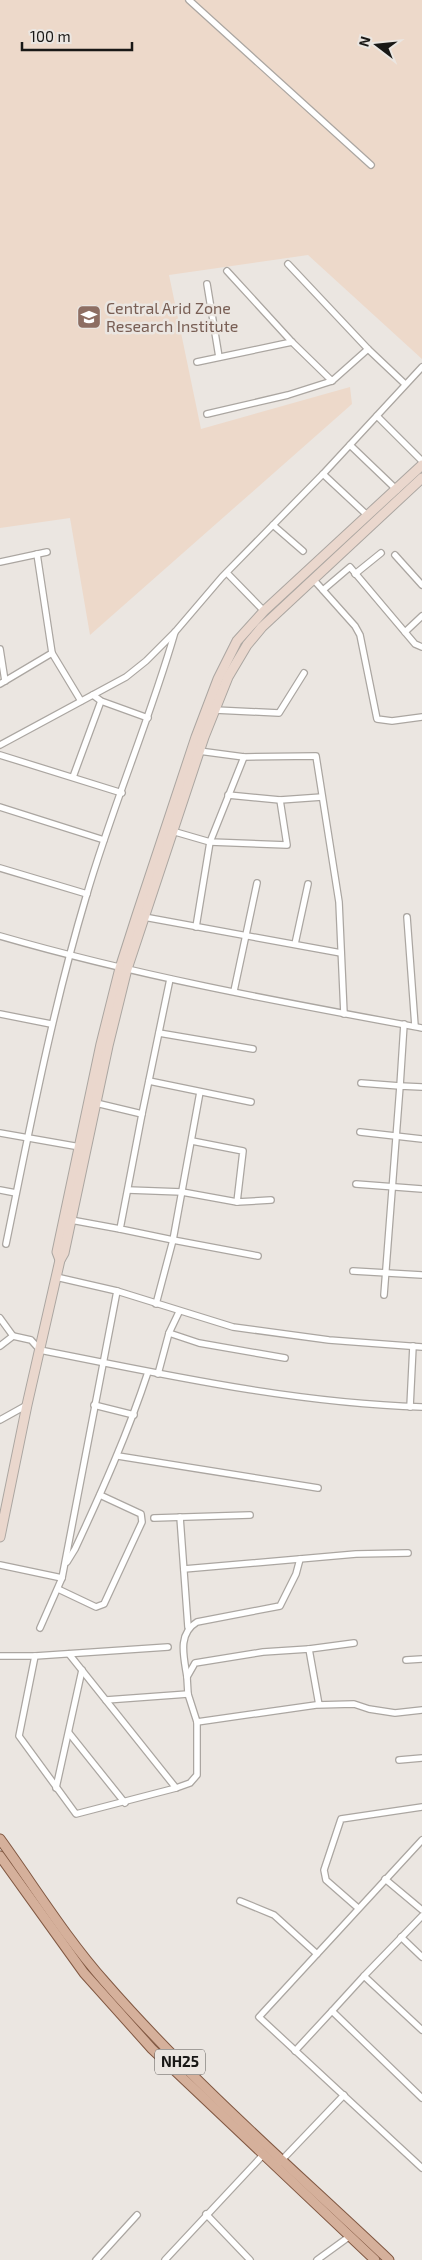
<svg xmlns="http://www.w3.org/2000/svg" width="422" height="2260" font-family="'Exo 2',sans-serif">
<style>
.education{fill:#edd9ca}
.lines{fill:none;stroke-linecap:round;stroke-linejoin:round}
.street-casing{stroke:#aba6a1;stroke-width:8}
.secondary-casing{stroke:#aba6a1;stroke-width:11}
.primary-casing{stroke:#815842;stroke-width:11}
.street{stroke:#fff;stroke-width:5.5}
.secondary{stroke:#ead7cd;stroke-width:9}
.primary{stroke:#d5b09b;stroke-width:9}
.labels{text-anchor:middle;stroke-width:5;stroke-linejoin:round;paint-order:stroke}
.shield{fill:#ebe6e1;stroke:#585653;stroke-width:1}
.shield-label{font-size:15px;font-weight:bold;fill:#191816}
.education-label{font-size:16px;fill:#785e54;stroke:#ebe6e1;text-anchor:start}
</style>
<rect width="100%" height="100%" fill="#ebe6e1"/>
<polygon class="education" points="0,0 422,0 422,359 308,255 169,275 201,429 350,387 352,404 90,635 70,518 0,528"/>
<g class="lines">
<defs>
<g id="street">
<polyline points="189,0 371,165"/>
<polyline points="288,264 368,349 405,384"/>
<polyline points="227,271 292,342 332,381 368,349"/>
<polyline points="207,284 219,357"/>
<polyline points="197,362 292,342"/>
<polyline points="207,414 288,395 332,381"/>
<polyline points="377,416 422,461"/>
<polyline points="350,445 397,490"/>
<polyline points="323,474 367,515"/>
<polyline points="273,525 303,551"/>
<polyline points="395,555 422,585"/>
<polyline points="0,562 47,552"/>
<polyline points="227,573 264,611"/>
<polyline points="355,574 381,553"/>
<polyline points="313,579 355,626 360,635 377,719 392,721 422,717"/>
<polyline points="323,590 350,567 415,644 422,647"/>
<polyline points="405,632 422,616"/>
<polyline points="0,649 5,681"/>
<polyline points="52,653 81,701"/>
<polyline points="0,684 52,653 37,554"/>
<polyline points="93,695 101,701 148,718"/>
<polyline points="215,710 279,713 304,673"/>
<polyline points="0,745 126,677 146,661 175,632 222,577 323,474 422,367"/>
<polyline points="199,751 244,757 316,756 339,902 344,1014"/>
<polyline points="0,755 122,793"/>
<polyline points="73,777 101,701"/>
<polyline points="228,795 280,800 322,797"/>
<polyline points="0,807 104,840"/>
<polyline points="172,831 210,842 287,845 280,800"/>
<polyline points="0,868 87,894"/>
<polyline points="144,917 341,953"/>
<polyline points="407,917 415,1026"/>
<polyline points="196,927 210,842 244,757"/>
<path d="M 0,936 C 138,976 281,1002 422,1028"/>
<polyline points="295,944 308,884"/>
<polyline points="234,991 257,883"/>
<polyline points="0,1014 51,1024"/>
<polyline points="159,1033 253,1049"/>
<polyline points="149,1081 251,1102"/>
<polyline points="361,1083 400,1086 404,1024"/>
<polyline points="96,1103 142,1114 170,979"/>
<polyline points="142,1114 120,1229 173,1240 200,1092"/>
<polyline points="360,1132 422,1139"/>
<polyline points="0,1133 80,1147"/>
<polyline points="192,1141 243,1151 237,1202 271,1200"/>
<polyline points="356,1184 422,1189"/>
<polyline points="0,1190 16,1193"/>
<polyline points="128,1190 182,1192 237,1202"/>
<polyline points="71,1220 120,1229"/>
<path d="M 6,1244 C 30,1127 52,1011 86,897 C 112,807 149,722 175,632"/>
<polyline points="353,1271 422,1275"/>
<polyline points="117,1291 233,1327 329,1340 422,1347"/>
<polyline points="384,1295 400,1086 422,1087"/>
<polyline points="156,1304 173,1240 258,1256"/>
<polyline points="0,1318 13,1336 0,1346"/>
<polyline points="169,1333 199,1343 285,1358"/>
<path d="M 13,1336 L 31,1340 L 40,1350 C 166,1375 293,1403 422,1407"/>
<polyline points="158,1374 169,1333 179,1312"/>
<polyline points="94,1405 134,1415"/>
<polyline points="410,1407 413,1346"/>
<polyline points="0,1420 27,1405"/>
<polyline points="118,1456 318,1488"/>
<polyline points="180,1517 188,1627"/>
<polyline points="154,1518 250,1515"/>
<path d="M 67,1562 L 75,1549 C 102,1491 128,1433 148,1372"/>
<polyline points="0,1565 62,1578"/>
<polyline points="184,1569 356,1554 408,1553"/>
<polyline points="58,1589 96,1607 104,1604 142,1522 141,1514 100,1495"/>
<polyline points="40,1628 62,1578 117,1291 56,1277"/>
<polyline points="309,1649 354,1643"/>
<polyline points="0,1656 35,1656 168,1647"/>
<polyline points="35,1656 19,1736 76,1814 176,1788 69,1654"/>
<polyline points="406,1660 422,1659"/>
<path d="M 187,1677 C 184,1657 177,1634 197,1622 L 280,1606 L 296,1574 L 300,1559"/>
<polyline points="106,1700 188,1694"/>
<polyline points="319,1705 309,1649 263,1652 195,1663 187,1677 188,1694 197,1722 316,1705 354,1704 369,1709 395,1713 422,1710"/>
<polyline points="69,1733 125,1803"/>
<polyline points="399,1760 422,1758"/>
<polyline points="56,1788 82,1670"/>
<polyline points="176,1788 190,1783 197,1775 197,1722"/>
<polyline points="422,1840 259,2017 422,2168"/>
<polyline points="385,1879 422,1910"/>
<polyline points="240,1901 274,1915 317,1954"/>
<polyline points="358,1908 326,1880 324,1870 341,1819 422,1807"/>
<polyline points="401,1937 422,1957"/>
<polyline points="364,1976 422,1916"/>
<polyline points="332,2011 364,1976 422,2030"/>
<polyline points="295,2051 332,2011 422,2098"/>
<polyline points="280,2162 344,2095"/>
<polyline points="206,2214 250,2260"/>
<polyline points="96,2260 137,2215"/>
<polyline points="165,2260 263,2155"/>
<polyline points="317,2260 350,2236"/>
</g>
<g id="secondary">
<polyline points="60,1260 57,1252 101,1044 120,968 137,915 196,737 218,679 237,641 264,611 422,465"/>
<polyline points="0,1537 27,1405 60,1260 64,1253 108,1046 127,969 204,737 228,677 247,645 262,627 422,478"/>
</g>
<g id="primary">
<path d="M 0,1839 C 34,1886 66,1938 105,1982 C 192,2082 293,2169 389,2260"/>
<polyline points="0,1856 84,1973 152,2049 375,2260"/>
</g>
</defs>
<use href="#street" class="street-casing"/>
<use href="#secondary" class="secondary-casing"/>
<use href="#primary" class="primary-casing"/>
<use href="#street" class="street"/>
<use href="#secondary" class="secondary"/>
<use href="#primary" class="primary"/>
</g>
<defs>
<symbol id="university-square" viewBox="-11 -11 22 22"><rect x="-9" y="-9" width="18" height="18" rx="4" fill="#8d6e63" stroke="#ebe6e1"/><path d="M0-5L7-2L0 1L-7-2ZM-4 1L0 2.5L4 1V4Q0 6-4 4Z" fill="#fff"/></symbol>
</defs>
<g fill-rule="evenodd">
<use href="#university-square" x="75" y="303" width="28" height="28"/>
</g>
<g class="labels">
<rect class="shield" x="155" y="2049.5" width="50" height="25" rx="4"/>
<g class="shield-label">
<text x="180" y="2067">NH25</text>
</g>
<g class="education-label">
<text x="106" y="314">Central Arid Zone<tspan x="106" dy="18">Research Institute</tspan></text>
</g>
</g>
<g transform="translate(377 45) rotate(286)" stroke="#ebe6e1" stroke-width="4" paint-order="stroke">
<path d="M0-4L9 19L0 12L-9 19Z" fill="#191816"/>
<text y="-8" font-size="14" font-weight="bold" text-anchor="middle" fill="#191816">N</text>
</g>
<path d="M22 42v8h110v-8" fill="none" stroke="#191816" stroke-width="2.5"/>
<text x="30" y="42" font-size="15" fill="#191816" stroke="#ebe6e1" stroke-width="4" paint-order="stroke">100 m</text>
</svg>
